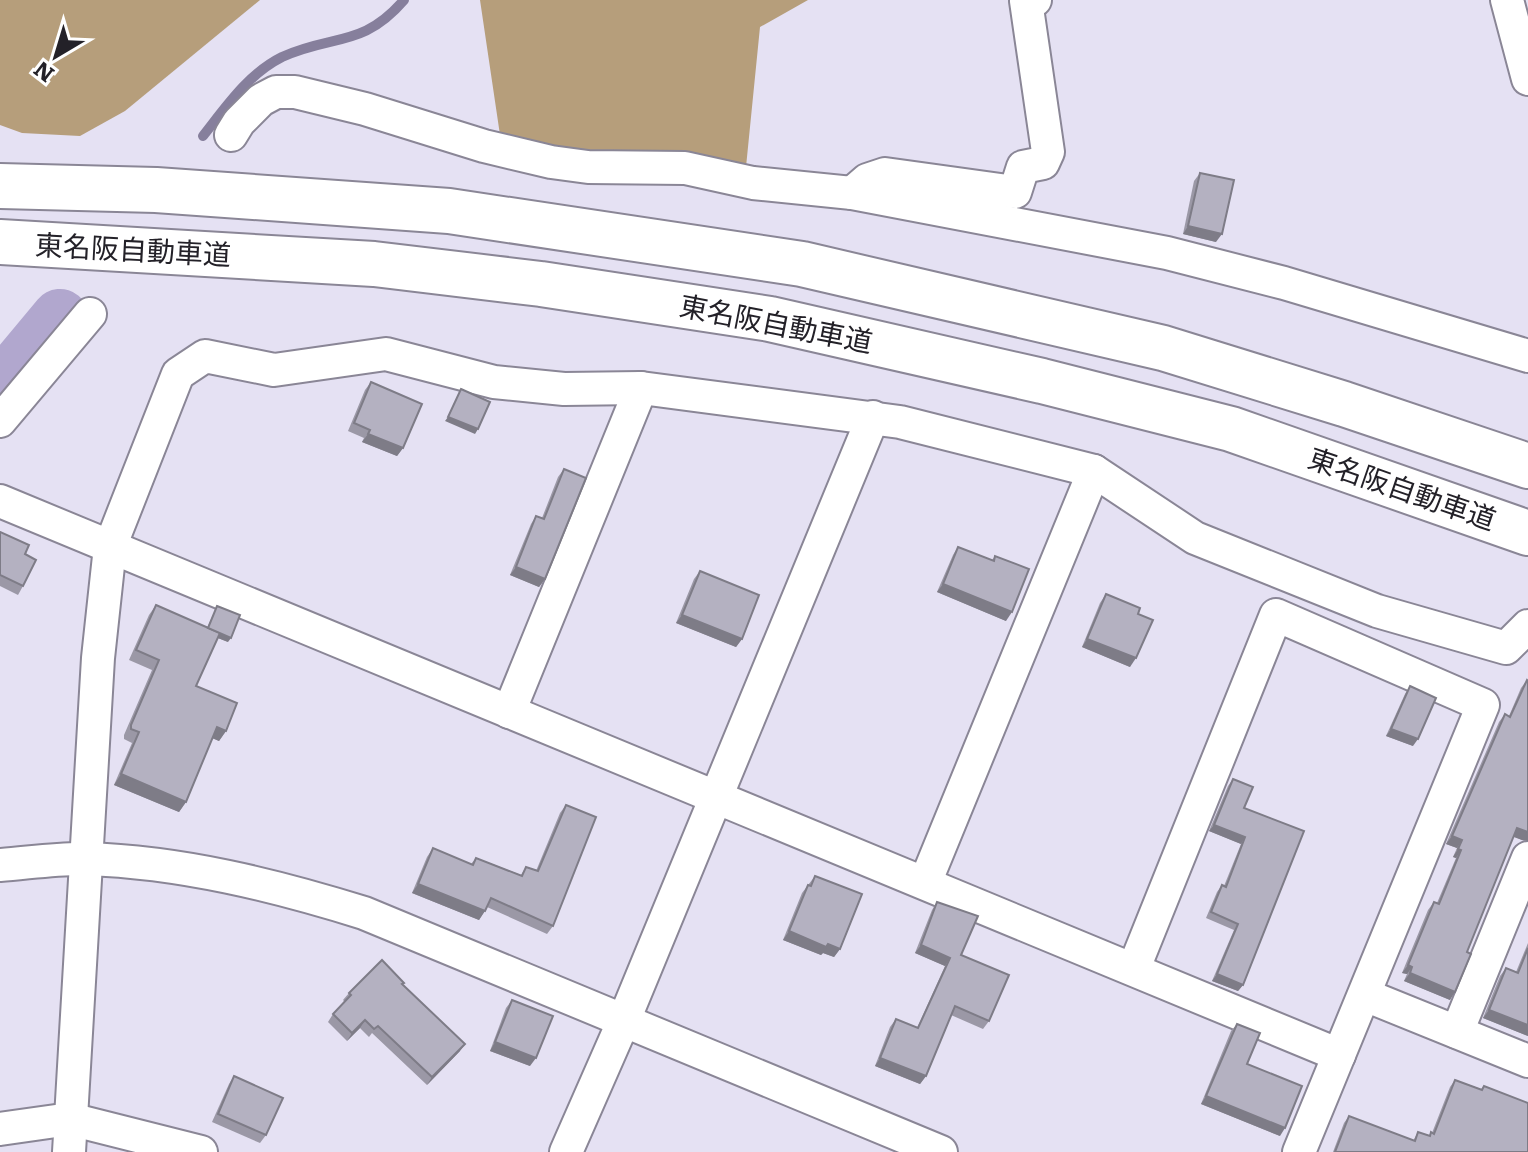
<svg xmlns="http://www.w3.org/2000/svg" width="1528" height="1152" font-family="Literata,'Noto Sans JP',serif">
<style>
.forest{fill:#b69e7b}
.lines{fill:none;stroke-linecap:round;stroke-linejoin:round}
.stream{stroke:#867f9c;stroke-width:10}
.river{stroke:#b1a7ce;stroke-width:58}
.minor-casing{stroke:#8a8696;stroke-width:36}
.highway-casing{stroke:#8a8696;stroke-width:48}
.minor{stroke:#fff;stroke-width:32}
.highway{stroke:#fff;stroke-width:44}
.wall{fill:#9b98a6}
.shaded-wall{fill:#7e7c87}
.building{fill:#b4b1c1;stroke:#7e7c87;stroke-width:2}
.labels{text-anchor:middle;stroke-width:8;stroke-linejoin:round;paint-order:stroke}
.street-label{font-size:28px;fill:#232128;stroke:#fff}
</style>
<rect width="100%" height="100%" fill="#e5e1f3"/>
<g class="forest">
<polygon points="0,0 260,0 125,111 80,136 22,133 0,125"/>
<polygon points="480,0 808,0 760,27 744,187 500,135"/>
</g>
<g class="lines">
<path class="stream" d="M 203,136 C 226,107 248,74 282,57 C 332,34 363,48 404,0"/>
<polyline class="river" points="0,390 60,318"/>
<defs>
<g id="minor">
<polyline points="1507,0 1528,79"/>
<polyline points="231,135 239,122 261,100 276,92 295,92 365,109 484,146 551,162 588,167 685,168 753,183 852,193 1167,253 1284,283 1528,356"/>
<polyline points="852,193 867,180 885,174 1015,192 1023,167 1043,163 1048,152 1026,1 1035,0"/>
<polyline points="0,421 90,314"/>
<polyline points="0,501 1339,1055"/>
<polyline points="509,712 641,388"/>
<path d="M 0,865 C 28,863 58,858 86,859 C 181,862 274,885 364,913 L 941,1152"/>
<polyline points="925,883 1094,471"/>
<polyline points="1134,968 1276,615 1483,705 1299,1152"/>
<polyline points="1365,995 1528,1061"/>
<polyline points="1457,1032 1528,858"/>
<polyline points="0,1129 70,1119 201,1152"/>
<polyline points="69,1152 98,658 110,547 178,374 205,356 274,370 386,354 494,382 564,389 641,388 900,422 1094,471 1195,538 1377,611 1506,648 1528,626"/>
<polyline points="566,1152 624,1020 873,417"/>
</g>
<g id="highway">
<polyline points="0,186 156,190 449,211 802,264 1163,348 1344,404 1528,466"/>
<polyline points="0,242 374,264 541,284 770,319 1042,381 1231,429 1528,533"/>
</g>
</defs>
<use href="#minor" class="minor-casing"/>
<use href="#highway" class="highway-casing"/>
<use href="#minor" class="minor"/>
<use href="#highway" class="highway"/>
</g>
<g class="wall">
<polygon points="1200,173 1216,242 1183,234 1194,181"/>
<polygon points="371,382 403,448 397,456 362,442 364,438 348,431 365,390"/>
<polygon points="564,469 545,579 539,587 510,575 531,524 536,516 542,518 558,477"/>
<polygon points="0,532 25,554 23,586 18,595 0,586"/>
<polygon points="958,547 992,560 995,556 1006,621 937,592 953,555"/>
<polygon points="700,571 742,639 736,647 676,623 694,579"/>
<polygon points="1106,594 1138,614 1130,667 1082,647 1100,603"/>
<polygon points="156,605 207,628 217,606 228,642 218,638 196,686 226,731 219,741 212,738 186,802 179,812 114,785 132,743 124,739 124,735 152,670 129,660 149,615"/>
<polygon points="1527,680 1528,681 1528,841 1522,840 1513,836 1467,952 1450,1000 1404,981 1407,974 1402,973 1428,910 1434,902 1437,903 1456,858 1453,857 1457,848 1446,844 1499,722 1505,714 1509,716 1521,688"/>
<polygon points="1410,686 1413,746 1386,736 1405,694"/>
<polygon points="1233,779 1244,808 1304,831 1243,985 1238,991 1212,981 1234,930 1206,918 1217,892 1222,885 1224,886 1241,844 1209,831 1228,786"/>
<polygon points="566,805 553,926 547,934 487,907 479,920 412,893 427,857 433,848 471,864 476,858 521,875 526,867 536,871 560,813"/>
<polygon points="815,876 840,949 834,957 823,953 821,955 783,940 802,893"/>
<polygon points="937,902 989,1021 983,1029 951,1015 926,1076 920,1084 875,1066 890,1027 896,1019 917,1028 945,966 915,953 932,910"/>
<polygon points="1528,943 1528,1036 1483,1018 1500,976 1506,968 1516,972"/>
<polygon points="402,984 460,1051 427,1085 372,1033 369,1037 360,1028 347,1041 328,1022 333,1014 345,1002 343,1000 349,993"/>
<polygon points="512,1000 530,1066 490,1051 506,1008"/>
<polygon points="1237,1024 1247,1064 1280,1136 1201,1104 1231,1031"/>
<polygon points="234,1076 266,1135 260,1143 212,1122 229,1084"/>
<polygon points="1455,1080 1481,1089 1484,1086 1528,1152 1333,1152 1344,1123 1349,1116 1413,1141 1418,1132 1429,1136 1431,1132 1432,1133 1450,1087"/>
</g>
<g class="shaded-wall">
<polygon points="1188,226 1222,234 1216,242 1183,234"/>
<polygon points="448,417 478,429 475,434 445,421"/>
<polygon points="368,434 403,448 397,456 362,442"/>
<polygon points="516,567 545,579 539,587 510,575"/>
<polygon points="943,584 1012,612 1006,621 937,592"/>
<polygon points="682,615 742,639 736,647 676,623"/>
<polygon points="208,629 231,638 228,642 205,633"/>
<polygon points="1087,639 1136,658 1130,667 1082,647"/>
<polygon points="217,727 226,731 219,741 210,737"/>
<polygon points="1391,729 1418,739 1413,746 1386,736"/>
<polygon points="121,774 186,802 179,812 114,785"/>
<polygon points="1214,825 1245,837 1241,844 1209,831"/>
<polygon points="1517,828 1528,832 1528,841 1522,840 1511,836"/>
<polygon points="1452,836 1462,840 1457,848 1446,844"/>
<polygon points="1458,849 1461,850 1456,858 1453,857"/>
<polygon points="418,884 485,911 479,920 412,893"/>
<polygon points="789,931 828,944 840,949 834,957 823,953 821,955 783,940"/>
<polygon points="921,945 950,958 945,966 915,953"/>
<polygon points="1408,965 1412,967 1407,974 1402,973"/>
<polygon points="1410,973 1455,992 1450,1000 1404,981"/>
<polygon points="1217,974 1243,985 1238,991 1212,981"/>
<polygon points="1489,1010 1528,1025 1528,1036 1483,1018"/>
<polygon points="365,1020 360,1028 347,1041 352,1033"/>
<polygon points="495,1042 536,1058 530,1066 490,1051"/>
<polygon points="465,1044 460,1051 427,1085 432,1077"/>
<polygon points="880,1058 926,1076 920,1084 875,1066"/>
<polygon points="1206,1096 1285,1128 1280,1136 1201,1104"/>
</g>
<g class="building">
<polygon points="1200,173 1234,180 1222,234 1188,226"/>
<polygon points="371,382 422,404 403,448 368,434 370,430 354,423"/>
<polygon points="461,389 490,402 478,429 448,417"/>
<polygon points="564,469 586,478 545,579 516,567 536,516 544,519"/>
<polygon points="0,532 29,545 25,554 36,560 23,586 0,575"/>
<polygon points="958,547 994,561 995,556 1029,569 1012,612 943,584"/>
<polygon points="700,571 759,595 742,639 682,615"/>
<polygon points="1106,594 1140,608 1138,614 1153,620 1136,658 1087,639"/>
<polygon points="156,605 220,633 196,686 237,703 226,731 217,727 186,802 121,774 139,732 131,729 131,725 159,660 136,650"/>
<polygon points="217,606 240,615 231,638 208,628"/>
<polygon points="1527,680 1528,681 1528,832 1517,828 1467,952 1471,954 1455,992 1410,973 1412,967 1408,965 1434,902 1439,904 1461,850 1458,849 1462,840 1452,836 1505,714 1510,717"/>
<polygon points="1410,686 1436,698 1418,739 1391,729"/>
<polygon points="1233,779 1253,787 1244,808 1304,831 1243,985 1217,974 1238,924 1211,912 1222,885 1226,887 1245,837 1214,825"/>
<polygon points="566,805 596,817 553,926 491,898 485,911 418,884 433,848 473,865 476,858 522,876 526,867 538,871"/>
<polygon points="815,876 862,894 840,949 828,944 826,947 789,931 808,885 811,886"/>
<polygon points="937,902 978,916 961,955 1009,975 989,1021 955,1006 926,1076 880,1058 896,1019 918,1028 950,958 921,945"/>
<polygon points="1528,948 1528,1025 1489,1010 1506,968 1518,973"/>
<polygon points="382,960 404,983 402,984 465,1044 432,1077 378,1026 374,1029 365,1020 352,1033 333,1014 351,995 349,993"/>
<polygon points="512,1000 553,1016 536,1058 495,1042"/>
<polygon points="1237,1024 1260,1033 1247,1064 1302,1086 1285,1128 1206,1096"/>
<polygon points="234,1076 283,1098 266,1135 218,1114"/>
<polygon points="1455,1080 1482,1090 1484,1086 1528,1103 1528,1152 1335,1152 1349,1116 1415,1141 1418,1132 1430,1136 1431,1132 1434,1134"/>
</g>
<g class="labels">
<g class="street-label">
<text transform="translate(133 250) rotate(3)" y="10">東名阪自動車道</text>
<text transform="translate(776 324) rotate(11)" y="10">東名阪自動車道</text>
<text transform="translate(1402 489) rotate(19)" y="10">東名阪自動車道</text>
</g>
</g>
<g transform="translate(56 56) rotate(218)" stroke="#ffffff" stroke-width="6" paint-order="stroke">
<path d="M0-6L14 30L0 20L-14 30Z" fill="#232128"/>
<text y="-12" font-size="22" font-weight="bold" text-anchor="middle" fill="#232128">N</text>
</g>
</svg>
